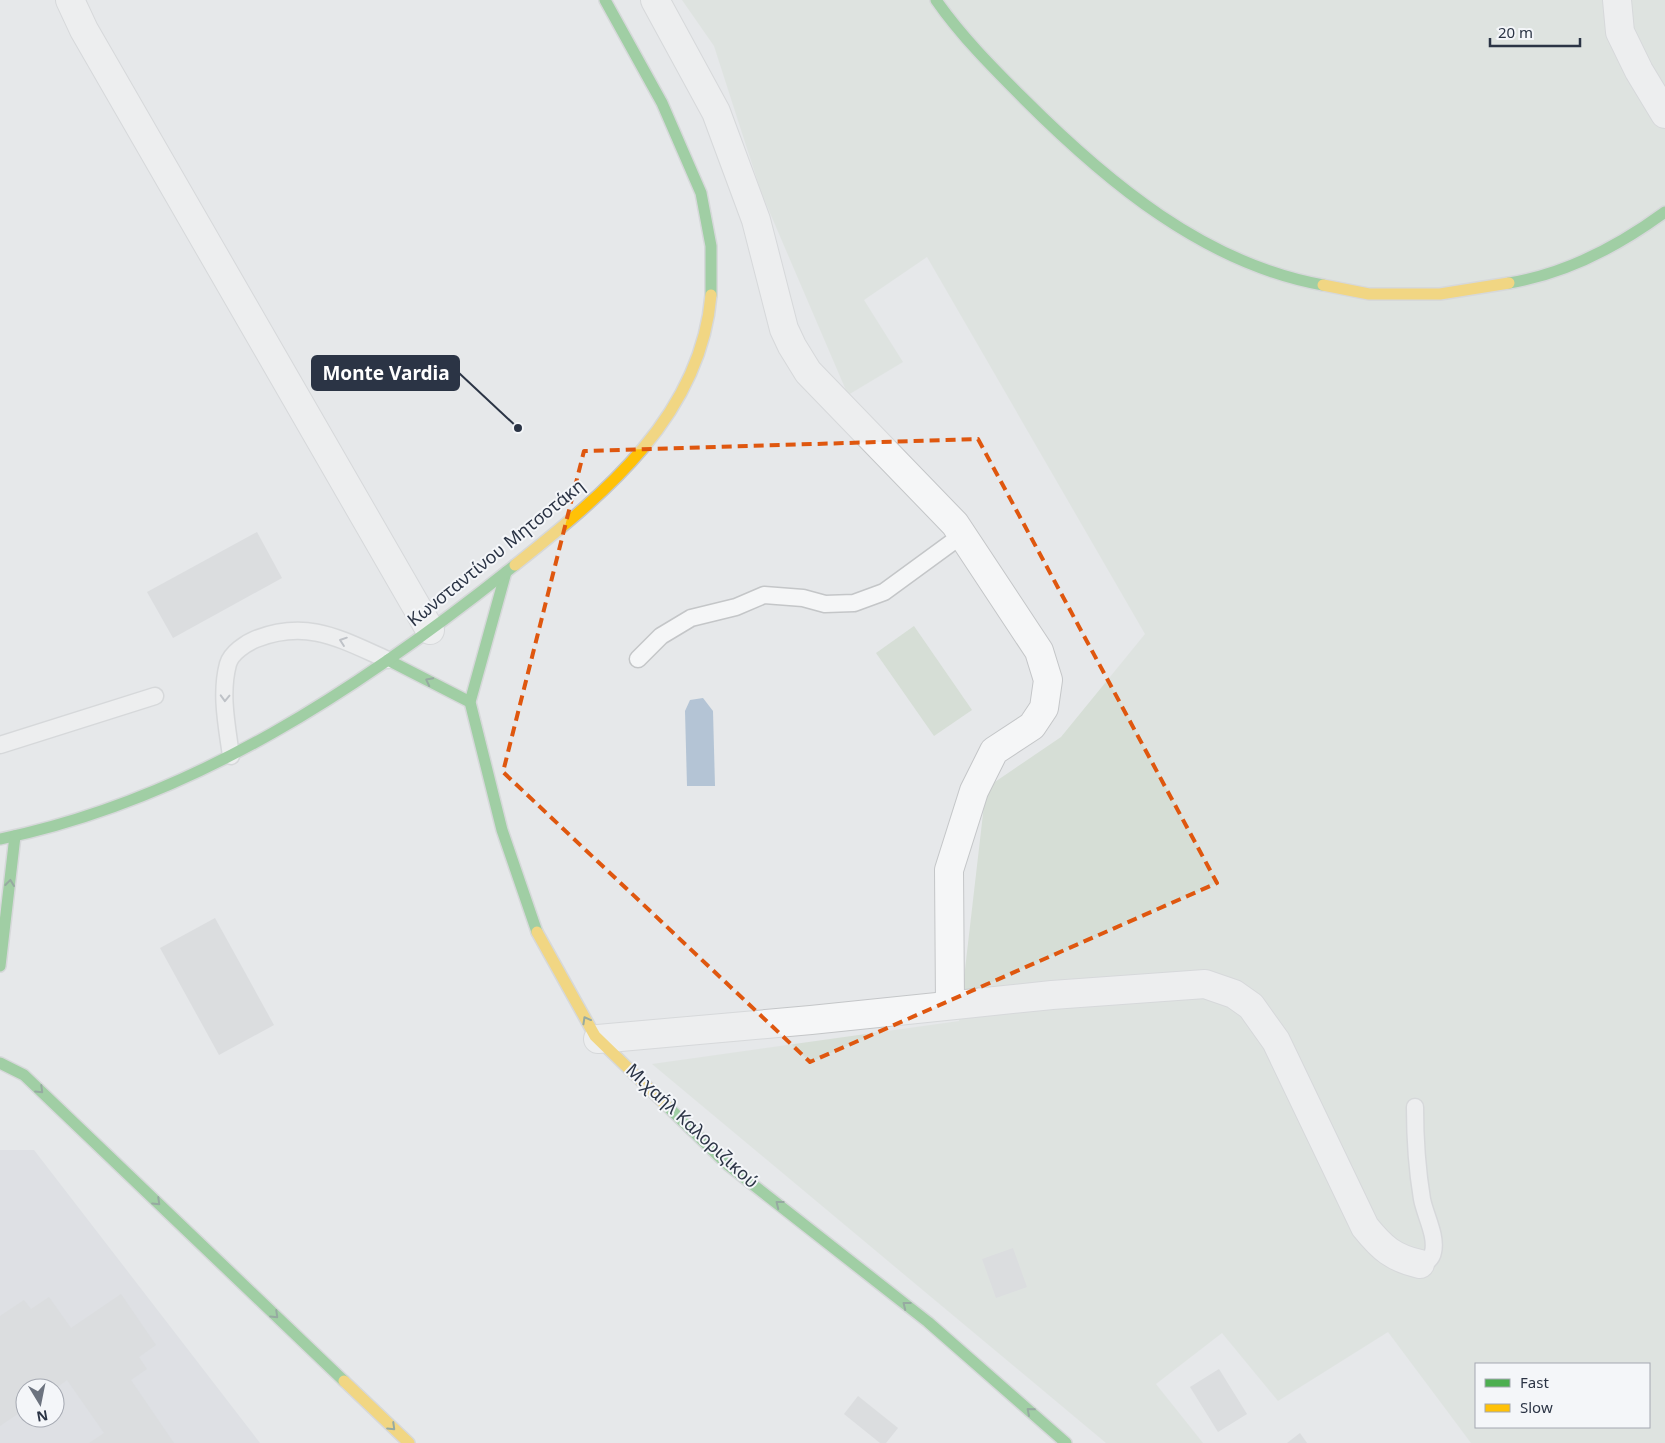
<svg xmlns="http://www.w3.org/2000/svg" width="1665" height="1443" font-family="'Noto Sans',sans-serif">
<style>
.built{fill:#d4d7dd;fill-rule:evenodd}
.green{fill:#d6ded6;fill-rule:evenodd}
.water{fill:#b4c4d5}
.building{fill:#ced0d3}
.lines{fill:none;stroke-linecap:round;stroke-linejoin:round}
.lane-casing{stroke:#c4c6c8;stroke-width:19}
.street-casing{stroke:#c4c6c8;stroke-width:30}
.fast-casing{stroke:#c4c6c8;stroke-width:14}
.slow-casing{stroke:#c4c6c8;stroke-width:14}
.lane{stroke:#f5f6f7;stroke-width:16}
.street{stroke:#f5f6f7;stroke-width:28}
.fast{stroke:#4caf50;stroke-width:11}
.slow{stroke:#ffc107;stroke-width:11}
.oneway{stroke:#90959e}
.oneway2{stroke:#375f49}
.marked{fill:none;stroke:#df570f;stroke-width:4;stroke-dasharray:10 6;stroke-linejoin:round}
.labels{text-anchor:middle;stroke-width:4;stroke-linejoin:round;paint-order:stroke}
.street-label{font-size:18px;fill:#2b3445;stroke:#f4f6f9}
.leader{fill:none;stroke:#2b3445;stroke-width:2}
.callout-dot{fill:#2b3445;stroke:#f4f6f9;stroke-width:2}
.callout{fill:#2b3445;stroke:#2b3445;stroke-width:2}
.callout-label{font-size:19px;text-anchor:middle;font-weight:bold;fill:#fff}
</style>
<rect width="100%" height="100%" fill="#e6e8ea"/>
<path class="built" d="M 0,1150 L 34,1150 L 260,1443 L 0,1443 ZM 25,1388 L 55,1388 L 55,1418 L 25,1418 Z"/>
<g class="green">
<path d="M 682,0 L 1665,0 L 1665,1443 L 1471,1443 L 1388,1332 L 1278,1401 L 1222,1333 L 1156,1384 L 1203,1443 L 1106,1443 L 652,1064 L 959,1021 L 986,788 L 1061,737 L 1145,634 L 927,257 L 864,300 L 903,362 L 848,395 L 761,192 L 714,46 ZM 1476,1364 L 1649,1364 L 1649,1427 L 1476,1427 Z"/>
<polygon points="914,626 972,710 934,736 876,653"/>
</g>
<polygon class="water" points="703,698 713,711 715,786 687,786 685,711 690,700"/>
<g class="building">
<polygon points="257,532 282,578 173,638 147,592"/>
<polygon points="215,918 274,1025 219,1055 160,948"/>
<polygon points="1013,1248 1027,1287 996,1298 982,1259"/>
<polygon points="121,1294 156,1345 139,1357 147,1369 131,1380 174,1443 89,1443 104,1433 67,1380 55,1389 25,1388 25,1409 0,1426 0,1316 24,1300 31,1309 49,1297 71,1328"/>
<polygon points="1219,1369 1247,1414 1218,1432 1190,1387"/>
<polygon points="858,1396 898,1428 886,1443 880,1443 844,1414"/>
<polygon points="1300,1433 1307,1443 1287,1443"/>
</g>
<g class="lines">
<defs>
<g id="lane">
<polyline points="638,659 661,636 691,618 736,607 764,595 803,598 825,604 854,603 884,592 962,535"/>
<polyline points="0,745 155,696"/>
<path d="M 231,756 C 227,726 220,694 228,664 C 231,653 246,643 256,639 C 308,619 340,639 388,660"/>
<path d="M 1415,1107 C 1415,1138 1417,1169 1422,1199 C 1425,1215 1437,1236 1433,1252 C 1432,1258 1427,1263 1420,1264"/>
</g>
<g id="street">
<polyline points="70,0 84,30 430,630"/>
<polyline points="655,0 716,112 756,220 784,329 792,346 808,372 955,524 1039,651 1048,680 1044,708 1032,726 994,751 974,791 949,870 950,1005"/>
<polyline points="1617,0 1620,32 1639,71 1665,114"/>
<path d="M 598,1039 L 811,1020 L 1052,995 L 1205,984 L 1234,994 L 1251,1006 L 1276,1041 L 1365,1227 C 1382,1248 1393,1258 1420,1264"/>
</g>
<g id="fast">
<polyline points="605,0 662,103 701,193 711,246 711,295"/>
<path d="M 936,0 C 961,36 993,68 1024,99 C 1107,182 1205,264 1323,285"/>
<path d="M 1509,283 C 1565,274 1620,245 1665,212"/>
<polyline points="506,572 470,702 502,830 537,932"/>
<polyline points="388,660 470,702"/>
<path d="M 0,839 C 194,799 362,687 515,565"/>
<polyline points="0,966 15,836"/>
<polyline points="0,1063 24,1075 344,1381"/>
<polyline points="666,1105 728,1165 928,1322 1066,1443"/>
</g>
<g id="slow">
<polyline points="1323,285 1369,294 1440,294 1509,283"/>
<path d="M 515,565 C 604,494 701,416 711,295"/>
<polyline points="537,932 595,1036 666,1105"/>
<polyline points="344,1381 409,1443"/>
</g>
</defs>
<use href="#lane" class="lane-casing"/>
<use href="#street" class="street-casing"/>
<use href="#fast" class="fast-casing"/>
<use href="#slow" class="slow-casing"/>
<use href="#lane" class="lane"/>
<use href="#street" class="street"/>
<use href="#fast" class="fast"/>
<use href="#slow" class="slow"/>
</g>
<defs><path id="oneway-chevron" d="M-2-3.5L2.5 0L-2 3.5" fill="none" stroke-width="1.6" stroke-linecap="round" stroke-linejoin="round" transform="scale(1.25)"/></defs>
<g class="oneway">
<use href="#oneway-chevron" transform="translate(343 641) rotate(-161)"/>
<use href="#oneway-chevron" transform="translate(225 698) rotate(92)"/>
</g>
<g class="oneway2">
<use href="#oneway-chevron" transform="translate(429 681) rotate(-153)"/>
<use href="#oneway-chevron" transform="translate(10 883) rotate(-83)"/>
<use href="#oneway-chevron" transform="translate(586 1020) rotate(-119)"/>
<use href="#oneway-chevron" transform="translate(40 1090) rotate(44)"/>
<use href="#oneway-chevron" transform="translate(157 1202) rotate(44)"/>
<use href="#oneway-chevron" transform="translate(779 1204) rotate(-142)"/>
<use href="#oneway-chevron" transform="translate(906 1305) rotate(-142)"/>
<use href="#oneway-chevron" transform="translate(275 1315) rotate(44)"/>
<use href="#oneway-chevron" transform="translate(1030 1411) rotate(-139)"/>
<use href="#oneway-chevron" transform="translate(392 1427) rotate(44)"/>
</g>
<path d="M0 0H1665V1443H0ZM 978,439 L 1217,883 L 810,1062 L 503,772 L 584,451 Z" fill="#e6e8ea" fill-opacity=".55" fill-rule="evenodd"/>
<path class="marked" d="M 978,439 L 1217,883 L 810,1062 L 503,772 L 584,451 Z"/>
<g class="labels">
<g class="street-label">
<text transform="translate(496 553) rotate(-39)" y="6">Κωνσταντίνου Μητσοτάκη</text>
<text transform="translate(692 1126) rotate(43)" y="6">Μιχαήλ Καλοριζικού</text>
</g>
</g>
<path class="leader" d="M518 428L459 373"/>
<circle class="callout-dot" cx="518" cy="428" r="5"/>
<rect class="callout" x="312" y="356" width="147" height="34" rx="5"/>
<g class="callout-label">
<text x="386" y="380">Monte Vardia</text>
</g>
<rect x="1475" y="1363" width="175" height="65" fill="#f4f6f9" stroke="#a4a8b1"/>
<rect x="1485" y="1379" width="25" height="8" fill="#4caf50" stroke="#a4a8b1"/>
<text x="1520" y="1388" font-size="15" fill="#2b3445">Fast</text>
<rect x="1485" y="1404" width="25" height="8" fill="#ffc107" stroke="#a4a8b1"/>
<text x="1520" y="1413" font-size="15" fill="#2b3445">Slow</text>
<g transform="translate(40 1403) rotate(170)"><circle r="24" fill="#f4f6f9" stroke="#a4a8b1"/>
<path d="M0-4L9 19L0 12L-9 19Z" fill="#6c737f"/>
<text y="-8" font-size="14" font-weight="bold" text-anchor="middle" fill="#2b3445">N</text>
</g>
<path d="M1490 38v8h90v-8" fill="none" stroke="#2b3445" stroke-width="2.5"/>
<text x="1498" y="38" font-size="15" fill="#2b3445" stroke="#f4f6f9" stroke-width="4" paint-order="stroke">20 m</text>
</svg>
